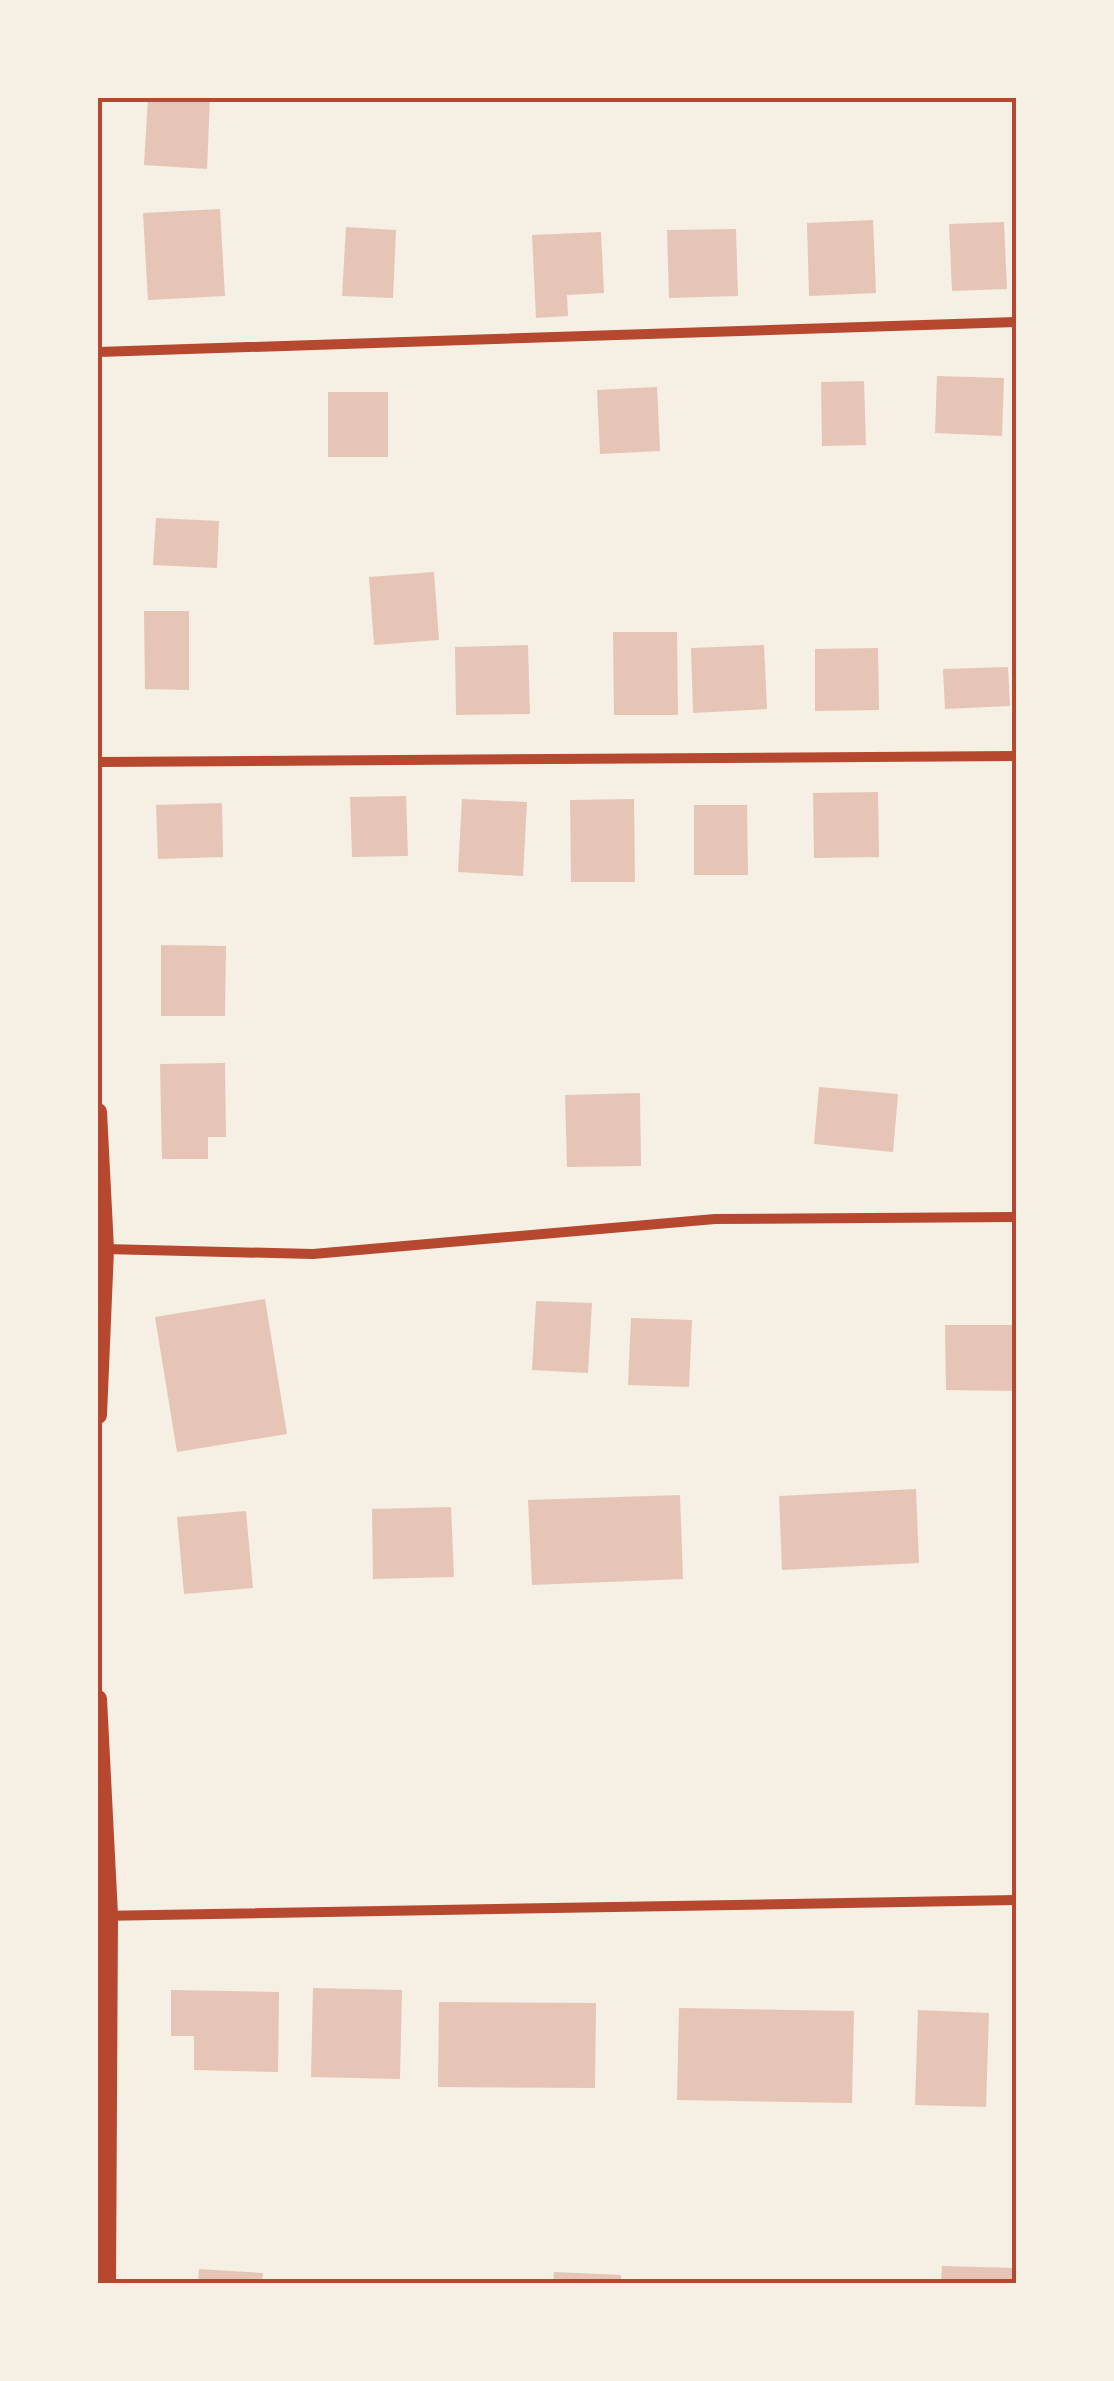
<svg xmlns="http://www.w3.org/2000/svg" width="1114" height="2381" font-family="Montserrat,sans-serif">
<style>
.building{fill:#e6c5b7}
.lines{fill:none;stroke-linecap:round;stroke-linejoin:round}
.minor{stroke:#b5482f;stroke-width:10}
.tertiary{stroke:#b5482f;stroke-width:18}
.neatline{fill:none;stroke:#b5482f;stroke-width:4}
</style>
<rect width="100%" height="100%" fill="#f6efe4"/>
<g class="building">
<polygon points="148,98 210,98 207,169 144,165"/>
<polygon points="220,209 225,296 148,300 143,213"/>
<polygon points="873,220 876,293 809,296 807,223"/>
<polygon points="1004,222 1007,289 952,291 949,224"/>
<polygon points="346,227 396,230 393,298 342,296"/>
<polygon points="736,229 738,296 669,298 667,230"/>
<polygon points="601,232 604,293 567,295 568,316 536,318 532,235"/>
<polygon points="937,376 1004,378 1002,436 935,433"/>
<polygon points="864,381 866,445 822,446 821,382"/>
<polygon points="657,387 660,451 600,454 597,390"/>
<rect x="328" y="392" width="60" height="65"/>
<polygon points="156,518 219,521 217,568 153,565"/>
<polygon points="434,572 439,640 374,645 369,577"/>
<polygon points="144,611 189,611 189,690 145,689"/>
<polygon points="613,632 677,632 678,715 614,715"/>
<polygon points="528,645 530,714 456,715 455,647"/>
<polygon points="764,645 767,709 693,713 691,648"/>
<polygon points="878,648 879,710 815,711 815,649"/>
<polygon points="1008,667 1010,706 945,709 943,669"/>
<polygon points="878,792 879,857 814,858 813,793"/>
<polygon points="406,796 408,856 352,857 350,797"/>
<polygon points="462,799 527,802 523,876 458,872"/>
<polygon points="634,799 635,882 571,882 570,800"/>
<polygon points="222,803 223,857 158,859 156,805"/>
<polygon points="694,805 747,805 748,875 694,875"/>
<polygon points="161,945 226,946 225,1016 161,1016"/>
<polygon points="225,1063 226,1137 208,1137 208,1159 162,1159 160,1064"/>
<polygon points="819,1087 898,1094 893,1152 814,1144"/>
<polygon points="640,1093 641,1166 567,1167 565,1095"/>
<polygon points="265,1299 287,1434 177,1452 155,1317"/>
<polygon points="536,1301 592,1303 588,1373 532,1370"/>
<polygon points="631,1318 692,1320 689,1387 628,1385"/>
<polygon points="945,1325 1016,1325 1016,1391 946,1390"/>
<polygon points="916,1489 919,1563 782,1570 779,1496"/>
<polygon points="680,1495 683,1579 532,1585 528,1500"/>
<polygon points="451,1507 454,1577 373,1579 372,1509"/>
<polygon points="246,1511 253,1588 184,1594 177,1517"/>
<polygon points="313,1988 402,1990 400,2079 311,2077"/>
<polygon points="171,1990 279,1992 278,2072 194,2070 194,2036 171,2036"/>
<polygon points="439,2002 596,2003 595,2088 438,2087"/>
<polygon points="679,2008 854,2011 852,2103 677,2100"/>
<polygon points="918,2010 989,2013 986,2107 915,2105"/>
<polygon points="942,2266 1016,2268 1016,2284 941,2284"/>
<polygon points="199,2269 263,2273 262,2284 198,2284"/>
<polygon points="554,2272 621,2275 621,2284 553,2284"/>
</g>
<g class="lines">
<g class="minor">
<polyline points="98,352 1016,322"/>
<polyline points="98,762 1016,756"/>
<polyline points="105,1249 313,1254 715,1219 1016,1217"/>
<polyline points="98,1916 1016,1900"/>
</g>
<g class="tertiary">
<polyline points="98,1112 105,1249 98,1415"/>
<polyline points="98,1699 109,1915 107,2284"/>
</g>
</g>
<rect width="1114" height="2381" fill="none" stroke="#f6efe4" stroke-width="200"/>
<rect x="100" y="100" width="914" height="2181" class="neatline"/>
</svg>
